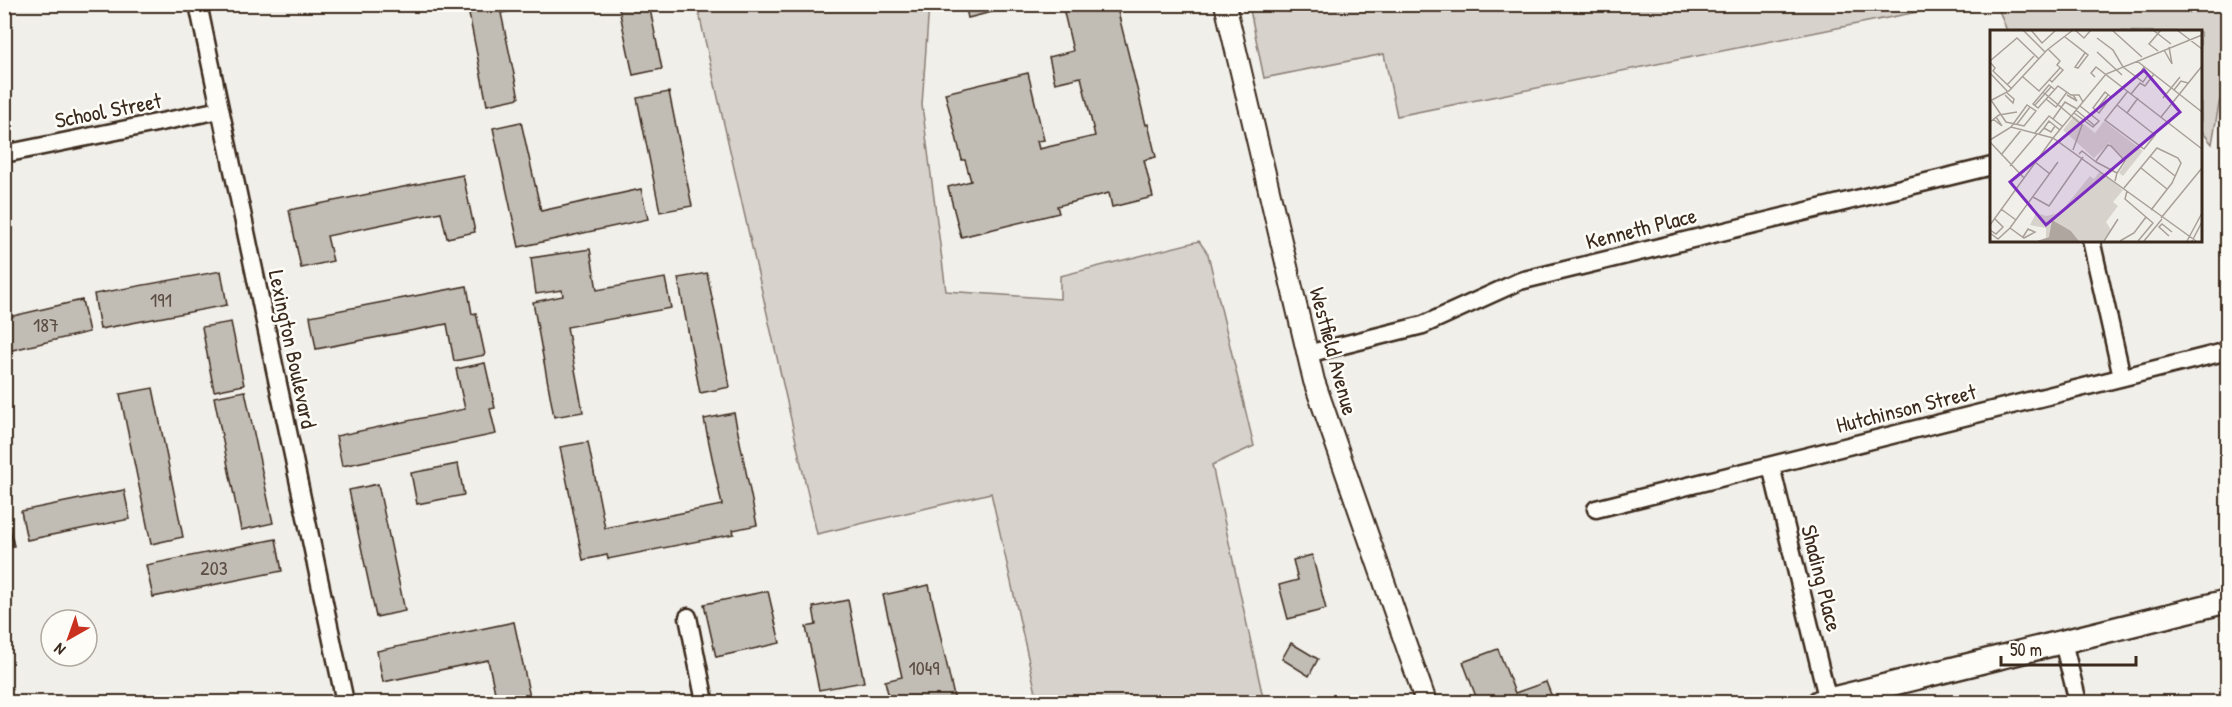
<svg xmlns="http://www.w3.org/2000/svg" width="2232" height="707" font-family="'Patrick Hand',sans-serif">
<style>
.green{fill:#d7d2cc;stroke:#897e75;stroke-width:1.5}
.building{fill:#c1bcb4;stroke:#3b2a1e;stroke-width:1.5}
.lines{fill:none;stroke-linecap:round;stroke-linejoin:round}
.minor-casing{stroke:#3b2a1e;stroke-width:21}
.tertiary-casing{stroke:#3b2a1e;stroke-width:24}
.secondary-casing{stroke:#3b2a1e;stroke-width:27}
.minor{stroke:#fdfcf7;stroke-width:16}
.tertiary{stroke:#fdfcf7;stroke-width:20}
.secondary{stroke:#fdfcf7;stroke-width:22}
.labels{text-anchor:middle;stroke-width:5;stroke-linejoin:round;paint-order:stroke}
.number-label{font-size:20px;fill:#5c4e44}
.street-label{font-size:22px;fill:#3b2a1e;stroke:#fdfcf7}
.inset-road{fill:none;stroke:#a8a098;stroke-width:1.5}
.view{fill:#7b2cbf;fill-opacity:0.15;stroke:#7b2cbf;stroke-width:3}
.inset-edge{fill:none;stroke:#3b2a1e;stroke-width:3}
</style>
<rect width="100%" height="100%" fill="#f1efea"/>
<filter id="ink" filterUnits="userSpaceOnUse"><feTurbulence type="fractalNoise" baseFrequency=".0167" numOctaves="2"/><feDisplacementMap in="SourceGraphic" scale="12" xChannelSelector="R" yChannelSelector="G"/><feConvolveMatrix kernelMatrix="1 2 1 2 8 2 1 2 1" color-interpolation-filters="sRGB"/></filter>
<g filter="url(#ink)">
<g class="green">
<polygon points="697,5 929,5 922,105 946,291 1060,299 1060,276 1199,241 1208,254 1254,446 1212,465 1264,702 1038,702 991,493 817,534"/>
<polygon points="1249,5 1249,4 1952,5 1397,116 1384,54 1264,78"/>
<polygon points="1997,5 2227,5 2227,81 2219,104 2212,144 2201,130 2200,32 2007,31"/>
<polygon points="2227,99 2227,168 2223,142"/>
</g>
<g class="building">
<polygon points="467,4 544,4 501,13 519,98 487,105"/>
<polygon points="618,4 649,4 662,69 633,75"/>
<polygon points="965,4 1023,4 968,18"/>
<polygon points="1062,4 1116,4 1146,125 1148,124 1156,157 1144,160 1153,197 1112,207 1109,193 1057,206 1059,213 961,237 948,187 971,181 965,160 962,160 945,93 1028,73 1044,140 1037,141 1039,149 1095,136 1081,77 1055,83 1049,57 1073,51"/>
<polygon points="669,92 692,206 660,212 637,98"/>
<polygon points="521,122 541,211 641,189 648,219 519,247 493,128"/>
<polygon points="463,175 475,232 447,238 441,212 327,236 333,261 301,268 289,210"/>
<polygon points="590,249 597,290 665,278 671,308 567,327 583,412 554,417 533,302 563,296 562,290 536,294 531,258"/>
<polygon points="221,271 227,305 100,329 94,294"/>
<polygon points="707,273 730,387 700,393 678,278"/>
<polygon points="467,286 472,314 476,313 485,355 454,361 447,324 316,349 310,316"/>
<polygon points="82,300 89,332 4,352 4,318"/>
<polygon points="231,322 244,385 214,391 202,327"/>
<polygon points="485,363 495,408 490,409 496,434 342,466 336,436 465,409 456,369"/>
<polygon points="153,388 183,537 151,544 120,394"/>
<polygon points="245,391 273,523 241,530 214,397"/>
<polygon points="734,413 757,525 733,530 734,534 608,559 607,555 583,560 560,447 588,442 605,528 722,505 704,419"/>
<polygon points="458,464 464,495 417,504 411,473"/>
<polygon points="378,484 405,611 376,617 349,490"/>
<polygon points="124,490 130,519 27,540 21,511"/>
<polygon points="4,506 14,546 4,548"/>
<polygon points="276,539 282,571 153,597 146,565"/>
<polygon points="1312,555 1326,609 1288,619 1279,585 1298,580 1293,560"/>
<polygon points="929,585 955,701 890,702 885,681 902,677 883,595"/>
<polygon points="768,591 780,643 716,657 704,604"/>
<polygon points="848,600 864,682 819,690 806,627 816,625 813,607"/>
<polygon points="514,622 531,702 497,702 488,660 383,682 377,651"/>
<polygon points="1291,643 1318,659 1309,676 1282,659"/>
<polygon points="1498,649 1515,693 1546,682 1554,702 1478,702 1463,662"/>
</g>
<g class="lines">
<defs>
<g id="minor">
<polyline points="198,4 345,702"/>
<polyline points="4,154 220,110"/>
<polyline points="2091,240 2122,377"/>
<polyline points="1307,354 1423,325 1520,281 1992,166"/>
<polyline points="1771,466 1828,701"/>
<polyline points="1596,509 2228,351"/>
<polyline points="688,617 705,702"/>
<polyline points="2063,642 2078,702"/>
</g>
<polyline id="tertiary" points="1225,4 1314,381 1426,702"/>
<polyline id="secondary" points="1819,702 2228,601"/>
</defs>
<use href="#minor" class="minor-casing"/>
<use href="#tertiary" class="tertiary-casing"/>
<use href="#secondary" class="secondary-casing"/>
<use href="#minor" class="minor"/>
<use href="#tertiary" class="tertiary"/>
<use href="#secondary" class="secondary"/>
</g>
</g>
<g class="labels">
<g class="number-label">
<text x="161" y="307">191</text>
<text x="46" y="332">187</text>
<text x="214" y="575">203</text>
<text x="924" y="675">1049</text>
</g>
<g class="street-label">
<text transform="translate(108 110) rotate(-11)" y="8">School Street</text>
<text transform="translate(1641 228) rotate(-14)" y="8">Kenneth Place</text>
<text transform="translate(293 349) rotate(78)" y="8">Lexington Boulevard</text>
<text transform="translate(1334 351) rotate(75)" y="8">Westfield Avenue</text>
<text transform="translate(1906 408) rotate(-14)" y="8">Hutchinson Street</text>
<text transform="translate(1822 578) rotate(76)" y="8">Shading Place</text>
</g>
</g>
<g transform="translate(1990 30)">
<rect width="212" height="212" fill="#f1efea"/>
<path d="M 84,86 L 105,103 L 114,91 L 153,121 L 133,146 L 129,143 L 136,132 L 119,113 L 104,128 L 73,100 ZM 110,141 L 133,160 L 123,172 L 128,176 L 116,192 L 121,200 L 113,211 L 89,211 L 81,201 L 60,192 L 63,199 L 59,207 L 56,208 L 56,198 L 40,195 L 46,183 L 56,186 L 70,183 L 100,146 L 104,149 Z" fill="#d7d2cc"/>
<path d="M 62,190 L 81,201 L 89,211 L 47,211 L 59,207 Z" fill="#aea69f"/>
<path class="inset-road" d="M 33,0 L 55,22M 41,0 L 52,13 L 66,0M 85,0 L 94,8 L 101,0M 122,0 L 152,27M 163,0 L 181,14M 187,0 L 212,19M 75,7 L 98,25 L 88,38 L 85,37 L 95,23M 107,8 L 123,20 L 133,37 L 153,52 L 158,45 L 152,40 L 154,37M 58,19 L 70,31 L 67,35 L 73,40 L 62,52 L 60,50M 174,20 L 182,34 L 179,17M 168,21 L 159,14 L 171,0M 107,22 L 132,45M 0,31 L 27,8 L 49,29M 147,31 L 212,82M 0,32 L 5,38 L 3,41 L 22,59M 0,43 L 18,62M 33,47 L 49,61 L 70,38M 105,47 L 101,43 L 106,37 L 212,119M 17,55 L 44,26M 64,59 L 59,55 L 43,74 L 48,78 L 68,56 L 81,65 L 89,65 L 93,72M 184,60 L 191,51 L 198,53M 53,62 L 92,95 L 83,120M 115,62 L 121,67 L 109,83 L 103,78 ZM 141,64 L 150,53 L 155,56 L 164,44M 15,65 L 23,73 L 24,69 L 17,63M 77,65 L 87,71 L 83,65M 173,68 L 190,47M 56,69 L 66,77 L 77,62M 1,70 L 16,92 L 34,96 L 46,81 L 40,77 L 27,94M 0,71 L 19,61 L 57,20 L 83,0M 45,75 L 61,57M 127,75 L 165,105 L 154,119 L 115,90 L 138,61M 86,80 L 105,96M 106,80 L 118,65M 84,83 L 103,97 L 109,91 L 90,76M 137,83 L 148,68M 171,87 L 212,36M 3,89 L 12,96 L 6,87M 63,89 L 75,72 L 87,79M 0,92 L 9,85 L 27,82M 21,97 L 37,75 L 40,77M 54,98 L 59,91 L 70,100M 45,103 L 59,86 L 72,96M 49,104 L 54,98 L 61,102 L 65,96M 0,110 L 21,97 L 63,108 L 206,211M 0,112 L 34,148M 89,124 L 92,121 L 106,132M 11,125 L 32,99M 160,126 L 185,146M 106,131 L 118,115 L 121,116 L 135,131 L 127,143M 45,132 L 60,144M 106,132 L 127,143 L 125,151M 20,136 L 47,104M 151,138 L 177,159M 134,158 L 167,118 L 188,128 L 191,133 L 182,153 L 161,180M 43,167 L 59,176 L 93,127M 11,179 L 26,190M 171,188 L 212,138M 0,195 L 63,108 L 116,44 L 212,5M 20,198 L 34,208 L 45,202 L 38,199 L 33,207M 0,200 L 6,204 L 13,197 L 4,188M 0,203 L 8,209 L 20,198 L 68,132M 179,206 L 169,197 L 172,194 L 182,202M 114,211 L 128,189M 130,211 L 144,203 L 156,187 L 135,169 L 137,161M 148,211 L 163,193 L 156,187M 154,211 L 172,189M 197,211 L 212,183M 202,211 L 212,192"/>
<path class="view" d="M 154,40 L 190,82 L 56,195 L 20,152 Z"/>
<rect width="212" height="212" class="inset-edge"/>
</g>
<rect width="2232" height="707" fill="none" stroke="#fdfcf7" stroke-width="24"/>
<rect x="12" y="12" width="2208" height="683" fill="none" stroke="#3b2a1e" stroke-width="2" filter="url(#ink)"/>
<g transform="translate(69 638) rotate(220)"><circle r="28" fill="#fdfcf7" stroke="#afa8a0" stroke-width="1.5"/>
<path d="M0-4.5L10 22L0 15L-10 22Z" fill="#c8321e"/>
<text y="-9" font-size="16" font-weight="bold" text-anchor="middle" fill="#3b2a1e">N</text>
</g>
<path d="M2001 656v9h135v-9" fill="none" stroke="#3b2a1e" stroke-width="3"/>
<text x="2010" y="656" font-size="18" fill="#3b2a1e" stroke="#fdfcf7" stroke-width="4.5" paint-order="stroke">50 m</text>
</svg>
